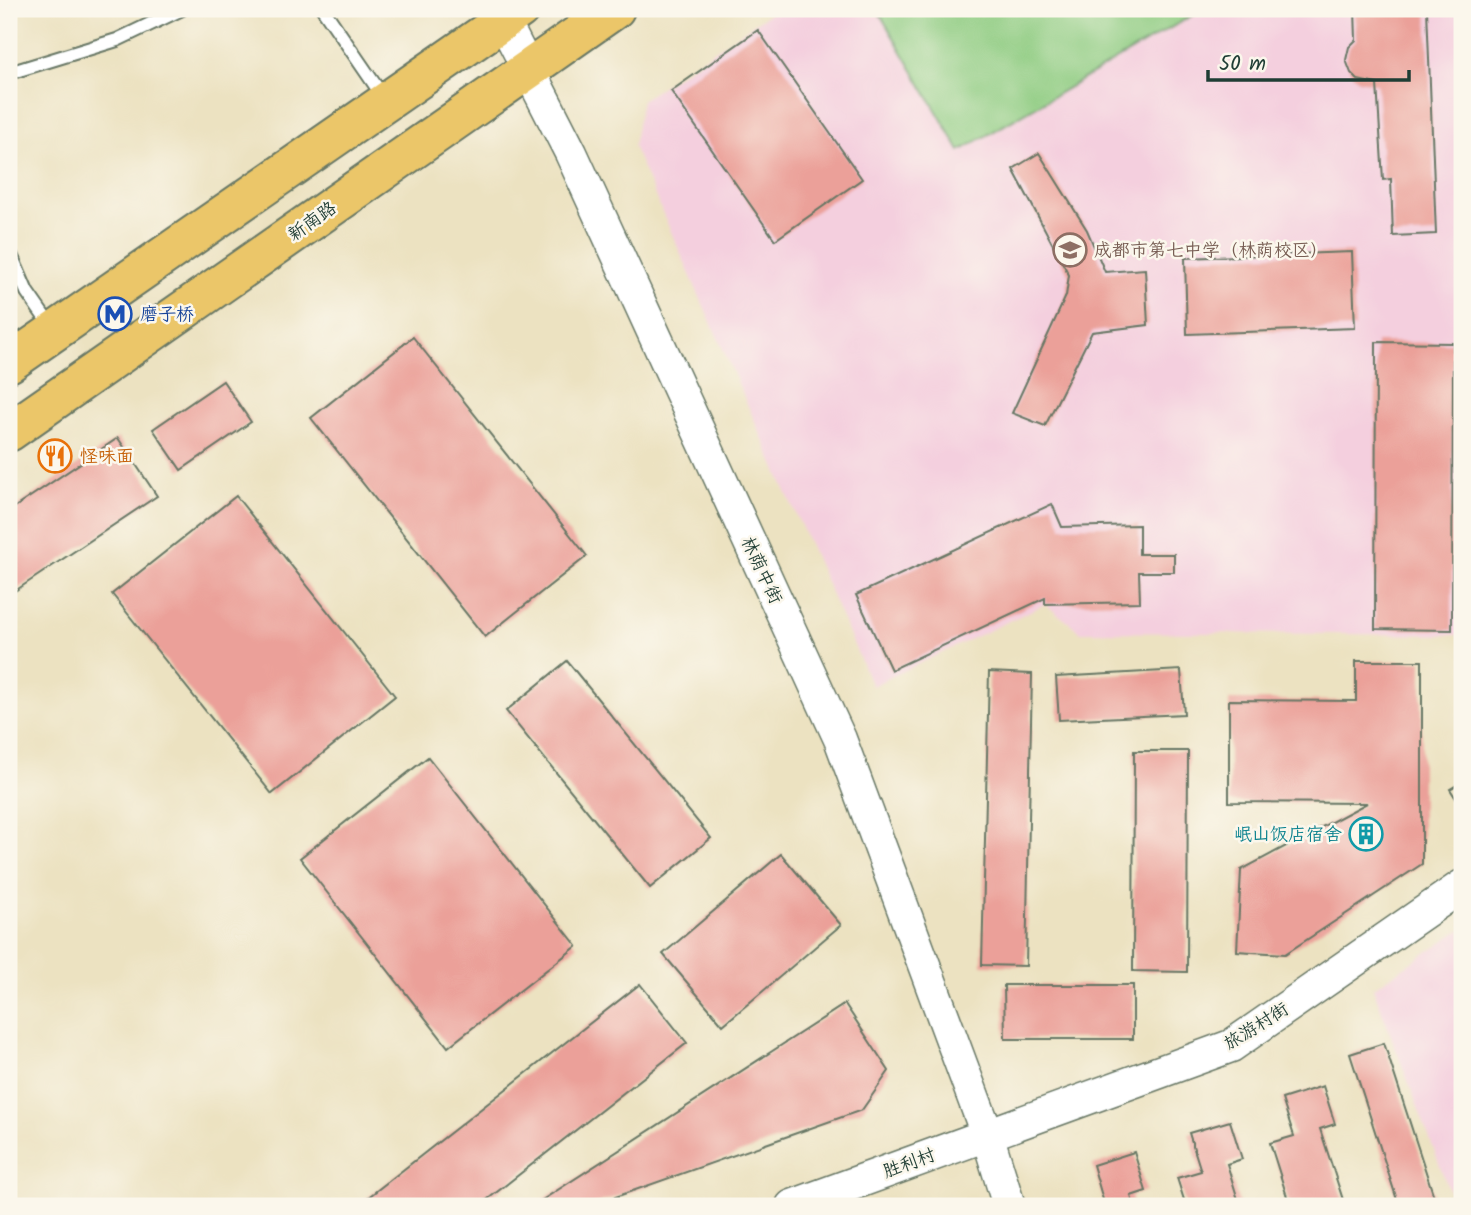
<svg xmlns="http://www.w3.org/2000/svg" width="1471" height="1215" font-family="Kalam,'LXGW WenKai TC',sans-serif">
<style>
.built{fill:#f4cfde}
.pitch{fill:#8fcc82;stroke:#57845b;stroke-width:2}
.building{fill:#eba099}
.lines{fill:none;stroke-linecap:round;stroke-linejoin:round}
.service-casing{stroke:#677765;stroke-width:16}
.tertiary-casing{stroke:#677765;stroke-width:35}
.primary-casing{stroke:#677765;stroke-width:42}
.service{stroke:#fff;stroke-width:12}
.tertiary{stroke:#fff;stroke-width:32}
.primary{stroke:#ebc669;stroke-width:38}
.labels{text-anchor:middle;stroke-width:5;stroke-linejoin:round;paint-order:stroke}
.street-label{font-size:18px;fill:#1f3d34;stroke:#fbf7ec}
.education-label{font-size:18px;fill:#785e54;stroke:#fbf7ec;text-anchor:start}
.transit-label{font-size:18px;fill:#164399;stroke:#fbf7ec;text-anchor:start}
.food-label{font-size:18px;fill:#c56008;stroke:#fbf7ec;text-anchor:start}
.culture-label{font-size:18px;fill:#0d838f;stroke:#fbf7ec;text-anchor:end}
</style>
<rect width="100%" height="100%" fill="#fbf7ec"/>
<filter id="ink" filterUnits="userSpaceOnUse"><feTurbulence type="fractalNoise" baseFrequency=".0143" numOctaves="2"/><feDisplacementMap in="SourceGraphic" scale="14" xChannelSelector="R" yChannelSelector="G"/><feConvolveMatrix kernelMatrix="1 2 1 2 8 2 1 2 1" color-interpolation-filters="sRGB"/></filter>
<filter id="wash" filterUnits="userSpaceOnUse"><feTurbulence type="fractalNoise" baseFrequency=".00686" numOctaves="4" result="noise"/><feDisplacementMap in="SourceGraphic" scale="28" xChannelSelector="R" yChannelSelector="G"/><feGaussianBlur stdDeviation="1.57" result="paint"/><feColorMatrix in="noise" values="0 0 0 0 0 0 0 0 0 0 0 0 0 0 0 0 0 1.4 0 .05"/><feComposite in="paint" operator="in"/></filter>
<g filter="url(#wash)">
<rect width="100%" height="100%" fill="#ece2c1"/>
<g class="built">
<polygon points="776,9 1462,9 1462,635 1081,632 1045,604 872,686 633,146 642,100"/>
<polygon points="1462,929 1462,1206 1455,1206 1373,988"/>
</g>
<polygon class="pitch" points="877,9 1203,9 960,151"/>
<g id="blocks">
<g class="building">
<polygon points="1355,9 1427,9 1436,234 1393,236 1391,179 1383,180 1377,84 1358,80 1351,73 1346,60 1349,47 1356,40"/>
<polygon points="758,30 862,179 775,240 671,91"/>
<polygon points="1039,153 1087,230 1105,272 1145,269 1148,325 1092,332 1045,426 1012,413 1066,296 1069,275 1013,169"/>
<polygon points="1352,252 1355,328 1187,334 1185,258"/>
<polygon points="413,337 587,556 485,637 311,418"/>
<polygon points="1376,342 1453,343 1452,630 1375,629"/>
<polygon points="223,381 251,422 181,470 153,429"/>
<polygon points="118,438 157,496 9,595 9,511"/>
<polygon points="236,496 395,696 272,794 112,594"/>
<polygon points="1052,504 1062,527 1139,525 1139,554 1174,554 1174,572 1139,572 1140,602 1045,604 1045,598 891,670 856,595"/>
<polygon points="567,661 711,838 650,888 506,711"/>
<polygon points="1356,661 1422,661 1422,864 1285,954 1237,951 1241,870 1367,803 1229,802 1229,700 1356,701"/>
<polygon points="1181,670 1184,714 1059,720 1056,677"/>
<polygon points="989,672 1032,674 1026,966 982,965"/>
<polygon points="1134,751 1188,751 1187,972 1133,971"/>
<polygon points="428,757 577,946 448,1047 300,858"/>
<polygon points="1462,782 1462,808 1450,789"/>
<polygon points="781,854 841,925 723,1025 663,954"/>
<polygon points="640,984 687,1043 479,1206 357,1206"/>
<polygon points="1004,985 1133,985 1133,1039 1005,1039"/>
<polygon points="845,1004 889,1071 862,1110 590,1206 533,1206"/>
<polygon points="1384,1043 1437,1206 1399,1206 1350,1054"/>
<polygon points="1323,1086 1335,1124 1320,1129 1345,1206 1290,1206 1270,1143 1294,1136 1282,1099"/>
<polygon points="1230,1121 1242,1159 1227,1164 1240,1206 1186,1206 1177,1178 1201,1171 1189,1133"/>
<polygon points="1134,1152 1146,1191 1131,1196 1134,1206 1095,1206 1104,1203 1093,1165"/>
</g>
</g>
</g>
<g filter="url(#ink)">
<use href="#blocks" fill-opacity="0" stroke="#677765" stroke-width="2"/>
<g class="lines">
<defs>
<g id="service">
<polyline points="323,9 384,98"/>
<polyline points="9,73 117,40 182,9"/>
<polyline points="9,250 27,292 52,328"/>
</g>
<g id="tertiary">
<polyline points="503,20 571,153 840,739 987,1134 1009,1206"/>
<polyline points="792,1206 1231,1046 1462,886"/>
</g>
<g id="primary">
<polyline points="9,363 520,9"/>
<polyline points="9,432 615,9"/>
</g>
</defs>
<use href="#service" class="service-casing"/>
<use href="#tertiary" class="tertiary-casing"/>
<use href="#primary" class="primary-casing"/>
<use href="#service" class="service"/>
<use href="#tertiary" class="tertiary"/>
<use href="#primary" class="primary"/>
</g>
</g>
<defs>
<symbol id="school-ring" viewBox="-11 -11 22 22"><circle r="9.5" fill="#fbf7ec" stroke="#8d6e63" stroke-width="1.5"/><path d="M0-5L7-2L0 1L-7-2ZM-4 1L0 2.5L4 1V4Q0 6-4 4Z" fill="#8d6e63"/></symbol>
<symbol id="metro-ring" viewBox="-11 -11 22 22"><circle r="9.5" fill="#fbf7ec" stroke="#1a4fb4" stroke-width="1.5"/><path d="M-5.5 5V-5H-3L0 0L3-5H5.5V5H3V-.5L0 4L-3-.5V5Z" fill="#1a4fb4"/></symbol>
<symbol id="restaurant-ring" viewBox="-11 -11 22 22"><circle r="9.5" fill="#fbf7ec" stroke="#e8710a" stroke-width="1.5"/><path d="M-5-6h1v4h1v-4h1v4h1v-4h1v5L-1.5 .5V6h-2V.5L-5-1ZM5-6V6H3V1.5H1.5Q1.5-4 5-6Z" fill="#e8710a"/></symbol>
<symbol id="building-ring" viewBox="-11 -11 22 22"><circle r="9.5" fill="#fbf7ec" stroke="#0f9aa8" stroke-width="1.5"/><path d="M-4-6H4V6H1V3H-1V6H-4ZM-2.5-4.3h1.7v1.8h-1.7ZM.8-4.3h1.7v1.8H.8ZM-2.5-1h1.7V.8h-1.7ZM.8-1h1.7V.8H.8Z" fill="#0f9aa8"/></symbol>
</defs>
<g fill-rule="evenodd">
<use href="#school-ring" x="1051" y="231" width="38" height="38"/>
<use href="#metro-ring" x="96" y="295" width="38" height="38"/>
<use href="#restaurant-ring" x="36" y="437" width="38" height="38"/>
<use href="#building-ring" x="1347" y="815" width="38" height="38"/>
</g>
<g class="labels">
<g class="street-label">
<text transform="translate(312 221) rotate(-35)" y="6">新南路</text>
<text transform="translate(762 570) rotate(65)" y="6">林荫中街</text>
<text transform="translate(1256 1026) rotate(-32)" y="6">旅游村街</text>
<text transform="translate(909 1163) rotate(-20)" y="6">胜利村</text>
</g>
<g class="education-label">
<text x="1094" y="256">成都市第七中学（林荫校区）</text>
</g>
<g class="transit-label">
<text x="140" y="320">磨子桥</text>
</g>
<g class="food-label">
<text x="80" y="462">怪味面</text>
</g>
<g class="culture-label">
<text x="1342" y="840">岷山饭店宿舍</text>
</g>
</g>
<rect width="1471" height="1215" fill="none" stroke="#fbf7ec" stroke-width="35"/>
<path d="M1208 70v10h201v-10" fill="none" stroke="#1f3d34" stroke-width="3.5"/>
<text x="1219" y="70" font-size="21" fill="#1f3d34" stroke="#fbf7ec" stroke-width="5" paint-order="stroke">50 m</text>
</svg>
